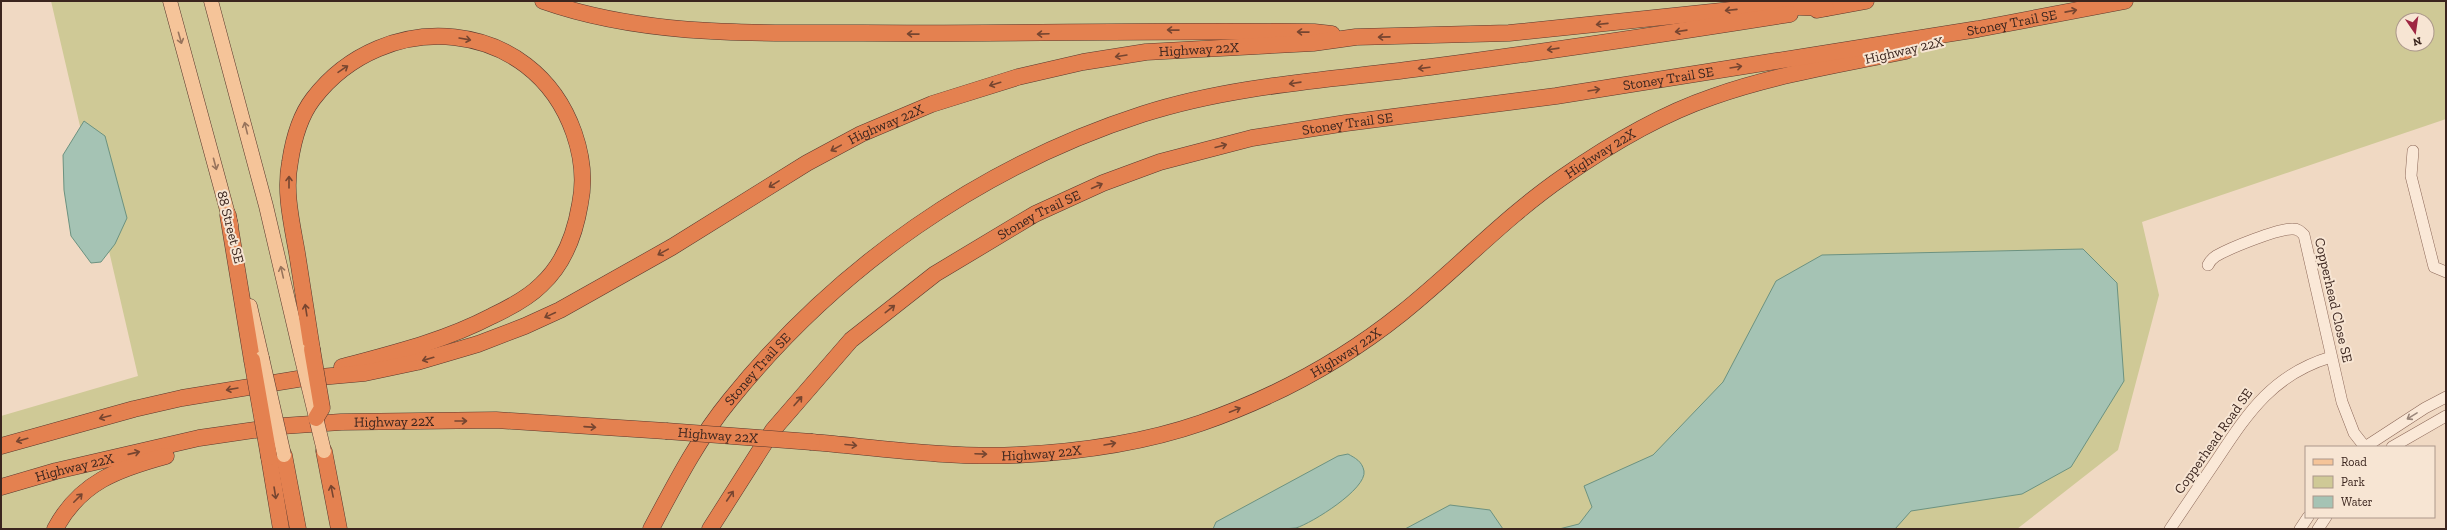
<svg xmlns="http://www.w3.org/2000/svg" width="2447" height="530" font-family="'Zilla Slab',serif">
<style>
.green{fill:#cfc996;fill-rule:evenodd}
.water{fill:#a5c3b4;stroke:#6c9280}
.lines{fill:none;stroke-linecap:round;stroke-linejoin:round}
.minor-casing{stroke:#8c6859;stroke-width:12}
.major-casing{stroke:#59382d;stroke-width:15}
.highway-casing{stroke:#59382d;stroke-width:17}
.minor{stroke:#fae8d7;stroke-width:11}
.major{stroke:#f5c499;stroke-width:14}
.highway{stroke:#e48150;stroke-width:16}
.major-bridge-casing{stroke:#59382d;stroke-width:15;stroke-linecap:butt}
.highway-bridge-casing{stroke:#59382d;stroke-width:17;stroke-linecap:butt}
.major-bridge{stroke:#f5c499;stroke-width:14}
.highway-bridge{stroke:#e48150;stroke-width:16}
.oneway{stroke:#764530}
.oneway2{stroke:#98745c}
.oneway3{stroke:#9a867a}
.labels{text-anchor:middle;stroke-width:4;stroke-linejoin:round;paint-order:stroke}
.street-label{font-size:14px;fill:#3b251e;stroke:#f7e5d3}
</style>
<rect width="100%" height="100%" fill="#f0d9c3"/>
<path class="green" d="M 51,1 L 2446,1 L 2446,119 L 2142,222 L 2159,295 L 2118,450 L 2017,529 L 1,529 L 1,416 L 138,376 ZM 2403,20 L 2427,20 L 2427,44 L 2403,44 Z"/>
<g class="water">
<polygon points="84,121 105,136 127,218 115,244 101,262 91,263 71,236 64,190 63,155"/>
<polygon points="2083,249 2117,283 2124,381 2071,467 2022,494 1911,511 1895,529 1559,529 1579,524 1592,507 1584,486 1653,455 1723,382 1776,281 1822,255"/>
<path d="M 1348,454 C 1355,458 1362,461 1364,471 C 1367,489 1312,523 1296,528 C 1276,530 1235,529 1213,529 L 1216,522 L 1338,456 Z"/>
<polygon points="1450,505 1490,510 1503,529 1405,529"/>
</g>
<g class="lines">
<defs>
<g id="minor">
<polyline points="2413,151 2411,176 2434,267 2446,272"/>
<path d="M 2208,265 C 2210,261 2213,258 2216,256 C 2230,248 2279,228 2293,229 C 2298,229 2300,231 2304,235 L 2342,402 L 2354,433 L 2365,447"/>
<polyline points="2365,447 2425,408 2446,397"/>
<polyline points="2392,447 2446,416"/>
<path d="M 2170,529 C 2186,505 2202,482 2218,458 C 2249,411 2274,374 2331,357"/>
<polyline points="2300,529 2308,517"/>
<polyline points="2318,529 2326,517"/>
</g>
<g id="major">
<polyline points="170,1 231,225"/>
<polyline points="211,1 266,206 300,351"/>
<polyline points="250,306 262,358"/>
</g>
<g id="highway">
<path d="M 543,1 C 645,37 756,33 863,33 C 1013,34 1164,30 1314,32 L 1332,34"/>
<polyline points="1817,10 1866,1"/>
<polyline points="228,215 252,360"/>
<path d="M 312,349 C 307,317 302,285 297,253 C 292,224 284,192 290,162 C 293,142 300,116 313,99 C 384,6 533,16 574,133 C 582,156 585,180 580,204 C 575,234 564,264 541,285 C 528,298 509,308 492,316 C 444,341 394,353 342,367"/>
<path id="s1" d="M 812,442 C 880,448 949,458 1017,455 C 1078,452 1143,443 1201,423 C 1273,398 1342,361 1402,313 C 1457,269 1505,217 1563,177 C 1609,145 1659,115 1712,97 C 1774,75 1841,64 1906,51"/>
<path id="s2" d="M 1,446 L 134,409 L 182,398 L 298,379 L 365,373 L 417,362 L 478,344 L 525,326 L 560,310 L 672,247 L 807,163 L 861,134 L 932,104 L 1018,77 L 1083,62 L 1146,52 L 1313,43 L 1356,37 L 1509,33 L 1769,6 L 1826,8"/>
<polyline points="324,451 339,529"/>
<polyline points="284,455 298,529"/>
<polyline points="269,457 281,529"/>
<path id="s3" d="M 1,487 L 56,471 L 199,438 L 282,426 L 341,422 L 496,420 L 666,431"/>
<path d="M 55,529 C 80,482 118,469 166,456"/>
<path id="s4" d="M 651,529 C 675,484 698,439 730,400 C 837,267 981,166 1143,114 C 1236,84 1334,80 1430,67 C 1550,51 1670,33 1790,14"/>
<path id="s5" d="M 710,529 L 773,430 L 851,340 L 935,274 L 1035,214 L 1103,183 L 1160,162 L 1252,138 L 1346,123 L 1556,96 L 1978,29 L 2125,1"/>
</g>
</defs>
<use href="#minor" class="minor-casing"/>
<use href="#major" class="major-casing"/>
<use href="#highway" class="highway-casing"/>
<use href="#minor" class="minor"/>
<use href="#major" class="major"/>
<use href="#highway" class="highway"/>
<defs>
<g id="major-bridge">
<polyline points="300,351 324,451"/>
<polyline points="262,358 284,455"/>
</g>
<g id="highway-bridge">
<polyline points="312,349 322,408 316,418"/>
<polyline points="252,360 269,457"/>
<path id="s6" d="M 666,431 L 812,442"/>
</g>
</defs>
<use href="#major-bridge" class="major-bridge-casing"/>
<use href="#highway-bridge" class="highway-bridge-casing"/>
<use href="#major-bridge" class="major-bridge"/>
<use href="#highway-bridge" class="highway-bridge"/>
</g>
<defs><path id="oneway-shaft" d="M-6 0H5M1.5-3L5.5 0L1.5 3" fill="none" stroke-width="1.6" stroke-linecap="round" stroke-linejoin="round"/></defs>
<g class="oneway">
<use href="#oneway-shaft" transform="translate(1731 10) rotate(174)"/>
<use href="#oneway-shaft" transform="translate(2071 11) rotate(-11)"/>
<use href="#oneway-shaft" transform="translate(1602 24) rotate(174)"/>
<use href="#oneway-shaft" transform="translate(1173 30) rotate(-179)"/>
<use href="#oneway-shaft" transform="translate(1681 31) rotate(172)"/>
<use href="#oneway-shaft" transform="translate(1303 32) rotate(-179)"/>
<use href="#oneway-shaft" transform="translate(913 34) rotate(-179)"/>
<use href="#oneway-shaft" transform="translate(1043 34) rotate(178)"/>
<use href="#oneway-shaft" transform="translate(1384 37) rotate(179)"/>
<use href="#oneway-shaft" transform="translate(465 39) rotate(10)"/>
<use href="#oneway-shaft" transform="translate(1553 49) rotate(172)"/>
<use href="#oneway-shaft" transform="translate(1121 56) rotate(171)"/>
<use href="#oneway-shaft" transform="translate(1736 67) rotate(-9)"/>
<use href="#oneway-shaft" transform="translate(1424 68) rotate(173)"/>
<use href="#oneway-shaft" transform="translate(343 69) rotate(-34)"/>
<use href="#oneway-shaft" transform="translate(1295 83) rotate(172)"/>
<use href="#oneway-shaft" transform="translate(995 84) rotate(163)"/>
<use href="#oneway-shaft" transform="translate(1594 90) rotate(-9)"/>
<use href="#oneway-shaft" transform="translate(1221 146) rotate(-15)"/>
<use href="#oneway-shaft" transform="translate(836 148) rotate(151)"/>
<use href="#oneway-shaft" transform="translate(289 182) rotate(-90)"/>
<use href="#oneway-shaft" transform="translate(774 184) rotate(148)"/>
<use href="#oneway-shaft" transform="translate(1097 186) rotate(-24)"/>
<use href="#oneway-shaft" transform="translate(663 252) rotate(151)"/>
<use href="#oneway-shaft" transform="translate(890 309) rotate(-38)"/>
<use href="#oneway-shaft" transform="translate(306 310) rotate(-99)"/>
<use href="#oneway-shaft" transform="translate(550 315) rotate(155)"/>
<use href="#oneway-shaft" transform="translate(428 359) rotate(164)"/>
<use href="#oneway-shaft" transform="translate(232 389) rotate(170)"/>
<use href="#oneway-shaft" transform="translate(798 401) rotate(-49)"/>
<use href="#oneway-shaft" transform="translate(1235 410) rotate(-22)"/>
<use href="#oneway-shaft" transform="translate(105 417) rotate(165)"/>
<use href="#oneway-shaft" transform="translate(461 421)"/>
<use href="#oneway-shaft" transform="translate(590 427) rotate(4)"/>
<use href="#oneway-shaft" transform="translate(22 440) rotate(164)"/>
<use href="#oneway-shaft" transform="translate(1110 444) rotate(-10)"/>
<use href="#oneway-shaft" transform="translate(851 445) rotate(5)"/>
<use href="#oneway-shaft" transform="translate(134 453) rotate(-13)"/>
<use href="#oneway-shaft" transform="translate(981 454) rotate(2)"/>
<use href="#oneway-shaft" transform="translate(332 491) rotate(-101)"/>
<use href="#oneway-shaft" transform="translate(275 493) rotate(81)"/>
<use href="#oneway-shaft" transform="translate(730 496) rotate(-56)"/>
<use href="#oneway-shaft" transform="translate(78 498) rotate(-45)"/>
</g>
<g class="oneway2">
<use href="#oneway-shaft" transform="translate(180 38) rotate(74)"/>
<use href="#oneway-shaft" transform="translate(246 128) rotate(-104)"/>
<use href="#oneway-shaft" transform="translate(215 164) rotate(75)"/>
<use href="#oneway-shaft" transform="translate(282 272) rotate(-103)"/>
</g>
<use class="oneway3" href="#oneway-shaft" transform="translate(2412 416) rotate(148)"/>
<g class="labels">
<g class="street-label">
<text dy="5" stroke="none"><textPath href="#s5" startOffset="1459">Stoney Trail SE</textPath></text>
<text dy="5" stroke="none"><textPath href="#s2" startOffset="1277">Highway 22X</textPath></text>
<text transform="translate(1904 50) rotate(-13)" y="5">Highway 22X</text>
<text dy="5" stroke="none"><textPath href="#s5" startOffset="1111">Stoney Trail SE</textPath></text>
<text dy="5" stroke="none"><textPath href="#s2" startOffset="953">Highway 22X</textPath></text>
<text dy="5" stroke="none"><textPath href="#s5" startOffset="787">Stoney Trail SE</textPath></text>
<text dy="5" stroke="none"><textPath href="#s1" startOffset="878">Highway 22X</textPath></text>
<text dy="5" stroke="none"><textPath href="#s5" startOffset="463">Stoney Trail SE</textPath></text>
<text transform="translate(231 227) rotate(76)" y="5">88 Street SE</text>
<text transform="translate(2334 300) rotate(77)" y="5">Copperhead Close SE</text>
<text dy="5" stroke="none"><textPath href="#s1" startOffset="554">Highway 22X</textPath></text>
<text dy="5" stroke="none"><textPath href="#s4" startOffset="193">Stoney Trail SE</textPath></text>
<text dy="5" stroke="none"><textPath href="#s3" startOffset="400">Highway 22X</textPath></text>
<text dy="5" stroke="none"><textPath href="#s6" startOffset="52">Highway 22X</textPath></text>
<text transform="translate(2213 441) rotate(-55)" y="5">Copperhead Road SE</text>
<text dy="5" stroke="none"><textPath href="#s1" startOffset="230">Highway 22X</textPath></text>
<text dy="5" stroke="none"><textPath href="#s3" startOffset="76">Highway 22X</textPath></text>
</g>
</g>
<rect width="2447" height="530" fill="none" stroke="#3b251e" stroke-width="4"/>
<rect x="2305" y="446" width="130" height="72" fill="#f7e5d3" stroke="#ac988b"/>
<rect x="2313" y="459" width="20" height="6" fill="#f5c499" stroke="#ac988b"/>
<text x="2341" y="466" font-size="12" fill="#3b251e">Road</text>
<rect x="2313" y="476" width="20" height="12" fill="#cfc996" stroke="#ac988b"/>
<text x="2341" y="486" font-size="12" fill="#3b251e">Park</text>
<rect x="2313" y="496" width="20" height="12" fill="#a5c3b4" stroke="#ac988b"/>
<text x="2341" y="506" font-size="12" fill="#3b251e">Water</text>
<g transform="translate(2415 32) rotate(167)"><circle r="19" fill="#f7e5d3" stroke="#ac988b"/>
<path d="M0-3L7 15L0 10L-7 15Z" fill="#9e2642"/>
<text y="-6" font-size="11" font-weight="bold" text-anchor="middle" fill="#3b251e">N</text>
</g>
</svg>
